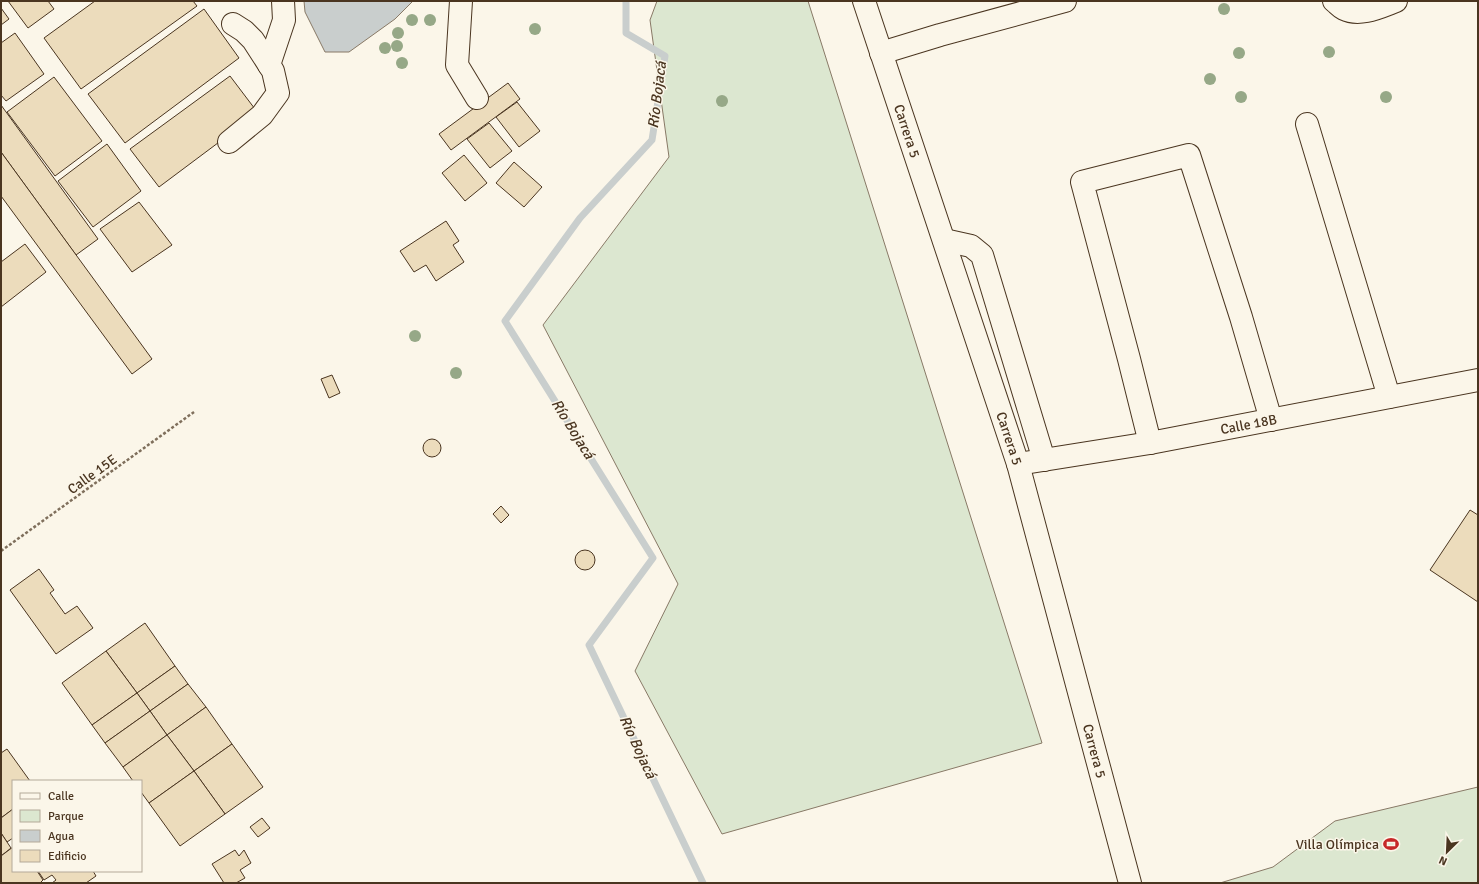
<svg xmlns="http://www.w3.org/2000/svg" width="1479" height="884" font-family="Signika,sans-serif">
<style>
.green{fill:#dce7d0;stroke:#887966}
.water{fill:#c9cecd;stroke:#887966}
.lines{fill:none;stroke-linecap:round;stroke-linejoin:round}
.stream{stroke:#c9cecd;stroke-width:7}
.building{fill:#ecdcbc;stroke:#4a3520}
.minor-casing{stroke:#4a3520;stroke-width:24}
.path{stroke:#7f6f5c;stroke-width:2.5;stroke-dasharray:3 2;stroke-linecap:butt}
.minor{stroke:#fbf6e9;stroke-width:22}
.tree{fill:#96a887}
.labels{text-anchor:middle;stroke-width:3;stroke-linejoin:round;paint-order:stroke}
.street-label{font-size:14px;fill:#4a3520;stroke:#fbf6e9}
.poi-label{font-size:14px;fill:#4a3520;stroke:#fbf6e9;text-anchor:end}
.water-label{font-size:15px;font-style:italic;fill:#4a3520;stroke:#fbf6e9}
</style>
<rect width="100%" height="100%" fill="#fbf6e9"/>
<g class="green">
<polygon points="657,1 808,1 1042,743 722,834 635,671 678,584 543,325 669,157 650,20"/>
<polygon points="1478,787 1478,883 1220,883 1273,867 1335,821"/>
</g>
<polygon class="water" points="304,1 413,1 395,19 349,52 325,52 305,12"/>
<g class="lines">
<polyline class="stream" points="626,1 626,33 665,56 652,140 580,218 505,321 653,558 589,645 703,883"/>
</g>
<g class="building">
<polygon points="8,1 48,1 54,9 28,28"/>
<polygon points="95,1 193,1 197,6 81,89 44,38"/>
<polygon points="1,8 9,19 1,25"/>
<polygon points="204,9 239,58 125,143 88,94"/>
<polygon points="15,33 44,74 6,101 1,95 1,43"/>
<polygon points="230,76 258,113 159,187 130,149"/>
<polygon points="54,77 102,141 55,176 7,112"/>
<polygon points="508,83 520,99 451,150 439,134"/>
<polygon points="517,102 540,131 519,147 496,117"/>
<polygon points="1,105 98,239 76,255 1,152"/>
<polygon points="489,123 512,151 490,168 467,139"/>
<polygon points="107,144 141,191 93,227 58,181"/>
<polygon points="1,152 152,359 132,374 1,196"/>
<polygon points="464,155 487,183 465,201 442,173"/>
<polygon points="514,162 542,187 524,207 496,183"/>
<polygon points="139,202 172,245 132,272 100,229"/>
<polygon points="446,221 459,241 453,245 464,262 436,281 426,265 414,272 400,251"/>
<polygon points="25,244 46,272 1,307 1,262"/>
<polygon points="332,375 340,393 329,398 321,379"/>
<circle cx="432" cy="448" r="9"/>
<polygon points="501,506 509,515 501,523 493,514"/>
<polygon points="1470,510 1478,515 1478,602 1430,570"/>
<circle cx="585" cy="560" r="10"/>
<polygon points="39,569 54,590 50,593 65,614 77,606 93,628 56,654 10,590"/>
<polygon points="145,623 175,666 137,693 106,651"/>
<polygon points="106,651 137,693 92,725 62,683"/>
<polygon points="175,666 188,684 150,711 137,693"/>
<polygon points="188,684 206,707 167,735 150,711"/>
<polygon points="137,693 150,711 105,743 92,725"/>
<polygon points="206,707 232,744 194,771 167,735"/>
<polygon points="150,711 167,735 123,767 105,743"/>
<polygon points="167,735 194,771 149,803 141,792 141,781 133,781 123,767"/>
<polygon points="232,744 263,787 225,814 194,771"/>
<polygon points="7,749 30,781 13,781 13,809 1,818 1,753"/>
<polygon points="194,771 225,814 180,846 149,803"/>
<polygon points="13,809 13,838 7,842 1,833 1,818"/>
<polygon points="262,818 270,828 258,837 250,827"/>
<polygon points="1,833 11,848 1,856"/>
<polygon points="13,847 13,871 37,871 43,880 40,883 1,883 1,856"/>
<polygon points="235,850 239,856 244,850 251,863 240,870 245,878 236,883 224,883 212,864"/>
<polygon points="38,871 93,871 96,876 86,883 52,883 56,880 52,875 44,880"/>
</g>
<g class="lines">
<defs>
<g id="minor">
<polyline points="461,1 457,65 477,98"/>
<path id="s1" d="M 864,1 L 1018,464 L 1130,883"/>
<path d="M 1334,1 C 1337,3 1340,7 1344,9 C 1360,17 1380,7 1396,1"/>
<polyline points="881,53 940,35 1065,1"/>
<polyline points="269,65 284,20 283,1"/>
<polyline points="1307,124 1389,397"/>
<polyline points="229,142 262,115 278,93 273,71 253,40 244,31 233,24"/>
<polyline points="944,240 971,246 982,255 1044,460"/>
<polyline points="1150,443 1129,359 1082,182 1189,155 1241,317 1271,420"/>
<path id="s2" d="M 1018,464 L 1150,443 L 1478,380"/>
</g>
</defs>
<use href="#minor" class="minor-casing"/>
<polyline class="path" points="1,551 194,412"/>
<use href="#minor" class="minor"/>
</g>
<g class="tree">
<circle cx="1224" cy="9" r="6"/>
<circle cx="412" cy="20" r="6"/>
<circle cx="430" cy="20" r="6"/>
<circle cx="535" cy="29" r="6"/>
<circle cx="398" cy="33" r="6"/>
<circle cx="397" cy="46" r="6"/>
<circle cx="385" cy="48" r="6"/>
<circle cx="1329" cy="52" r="6"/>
<circle cx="1239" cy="53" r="6"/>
<circle cx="402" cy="63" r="6"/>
<circle cx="1210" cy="79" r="6"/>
<circle cx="1241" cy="97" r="6"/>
<circle cx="1386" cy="97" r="6"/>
<circle cx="722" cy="101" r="6"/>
<circle cx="415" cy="336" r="6"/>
<circle cx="456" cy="373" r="6"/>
</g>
<defs>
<symbol id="stadium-bare" viewBox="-9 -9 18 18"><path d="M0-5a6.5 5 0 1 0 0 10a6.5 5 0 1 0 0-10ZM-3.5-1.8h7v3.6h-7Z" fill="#c62828" stroke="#fbf6e9" stroke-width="2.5" paint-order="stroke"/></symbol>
</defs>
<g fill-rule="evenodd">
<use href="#stadium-bare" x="1380" y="833" width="22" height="22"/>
</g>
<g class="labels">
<g class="street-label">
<text dy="5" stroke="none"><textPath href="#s1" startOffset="137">Carrera 5</textPath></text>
<text dy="5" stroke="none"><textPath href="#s2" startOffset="234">Calle 18B</textPath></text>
<text dy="5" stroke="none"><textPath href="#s1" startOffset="461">Carrera 5</textPath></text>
<text transform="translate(92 474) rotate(-36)" y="5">Calle 15E</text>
<text dy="5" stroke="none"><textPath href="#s1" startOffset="785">Carrera 5</textPath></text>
</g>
<g class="poi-label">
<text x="1379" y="849">Villa Olímpica</text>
</g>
<g class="water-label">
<text transform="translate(657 95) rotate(-83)" y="5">Río Bojacá</text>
<text transform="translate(573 429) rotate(58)" y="5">Río Bojacá</text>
<text transform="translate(638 747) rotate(65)" y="5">Río Bojacá</text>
</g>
</g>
<rect width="1479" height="884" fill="none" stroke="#4a3520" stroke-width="4"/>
<rect x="12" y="780" width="130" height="92" fill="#fbf6e9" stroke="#b4a999"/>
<rect x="20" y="793" width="20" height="6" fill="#fbf6e9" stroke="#b4a999"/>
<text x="48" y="800" font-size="12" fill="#4a3520">Calle</text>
<rect x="20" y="810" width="20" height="12" fill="#dce7d0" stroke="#b4a999"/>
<text x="48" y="820" font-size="12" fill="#4a3520">Parque</text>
<rect x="20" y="830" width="20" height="12" fill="#c9cecd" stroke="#b4a999"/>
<text x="48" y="840" font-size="12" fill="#4a3520">Agua</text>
<rect x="20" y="850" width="20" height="12" fill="#ecdcbc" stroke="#b4a999"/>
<text x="48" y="860" font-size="12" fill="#4a3520">Edificio</text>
<g transform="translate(1447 852) rotate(204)" stroke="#fbf6e9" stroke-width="3" paint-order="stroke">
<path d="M0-3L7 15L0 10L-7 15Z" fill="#4a3520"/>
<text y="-6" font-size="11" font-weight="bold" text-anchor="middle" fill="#4a3520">N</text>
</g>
</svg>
